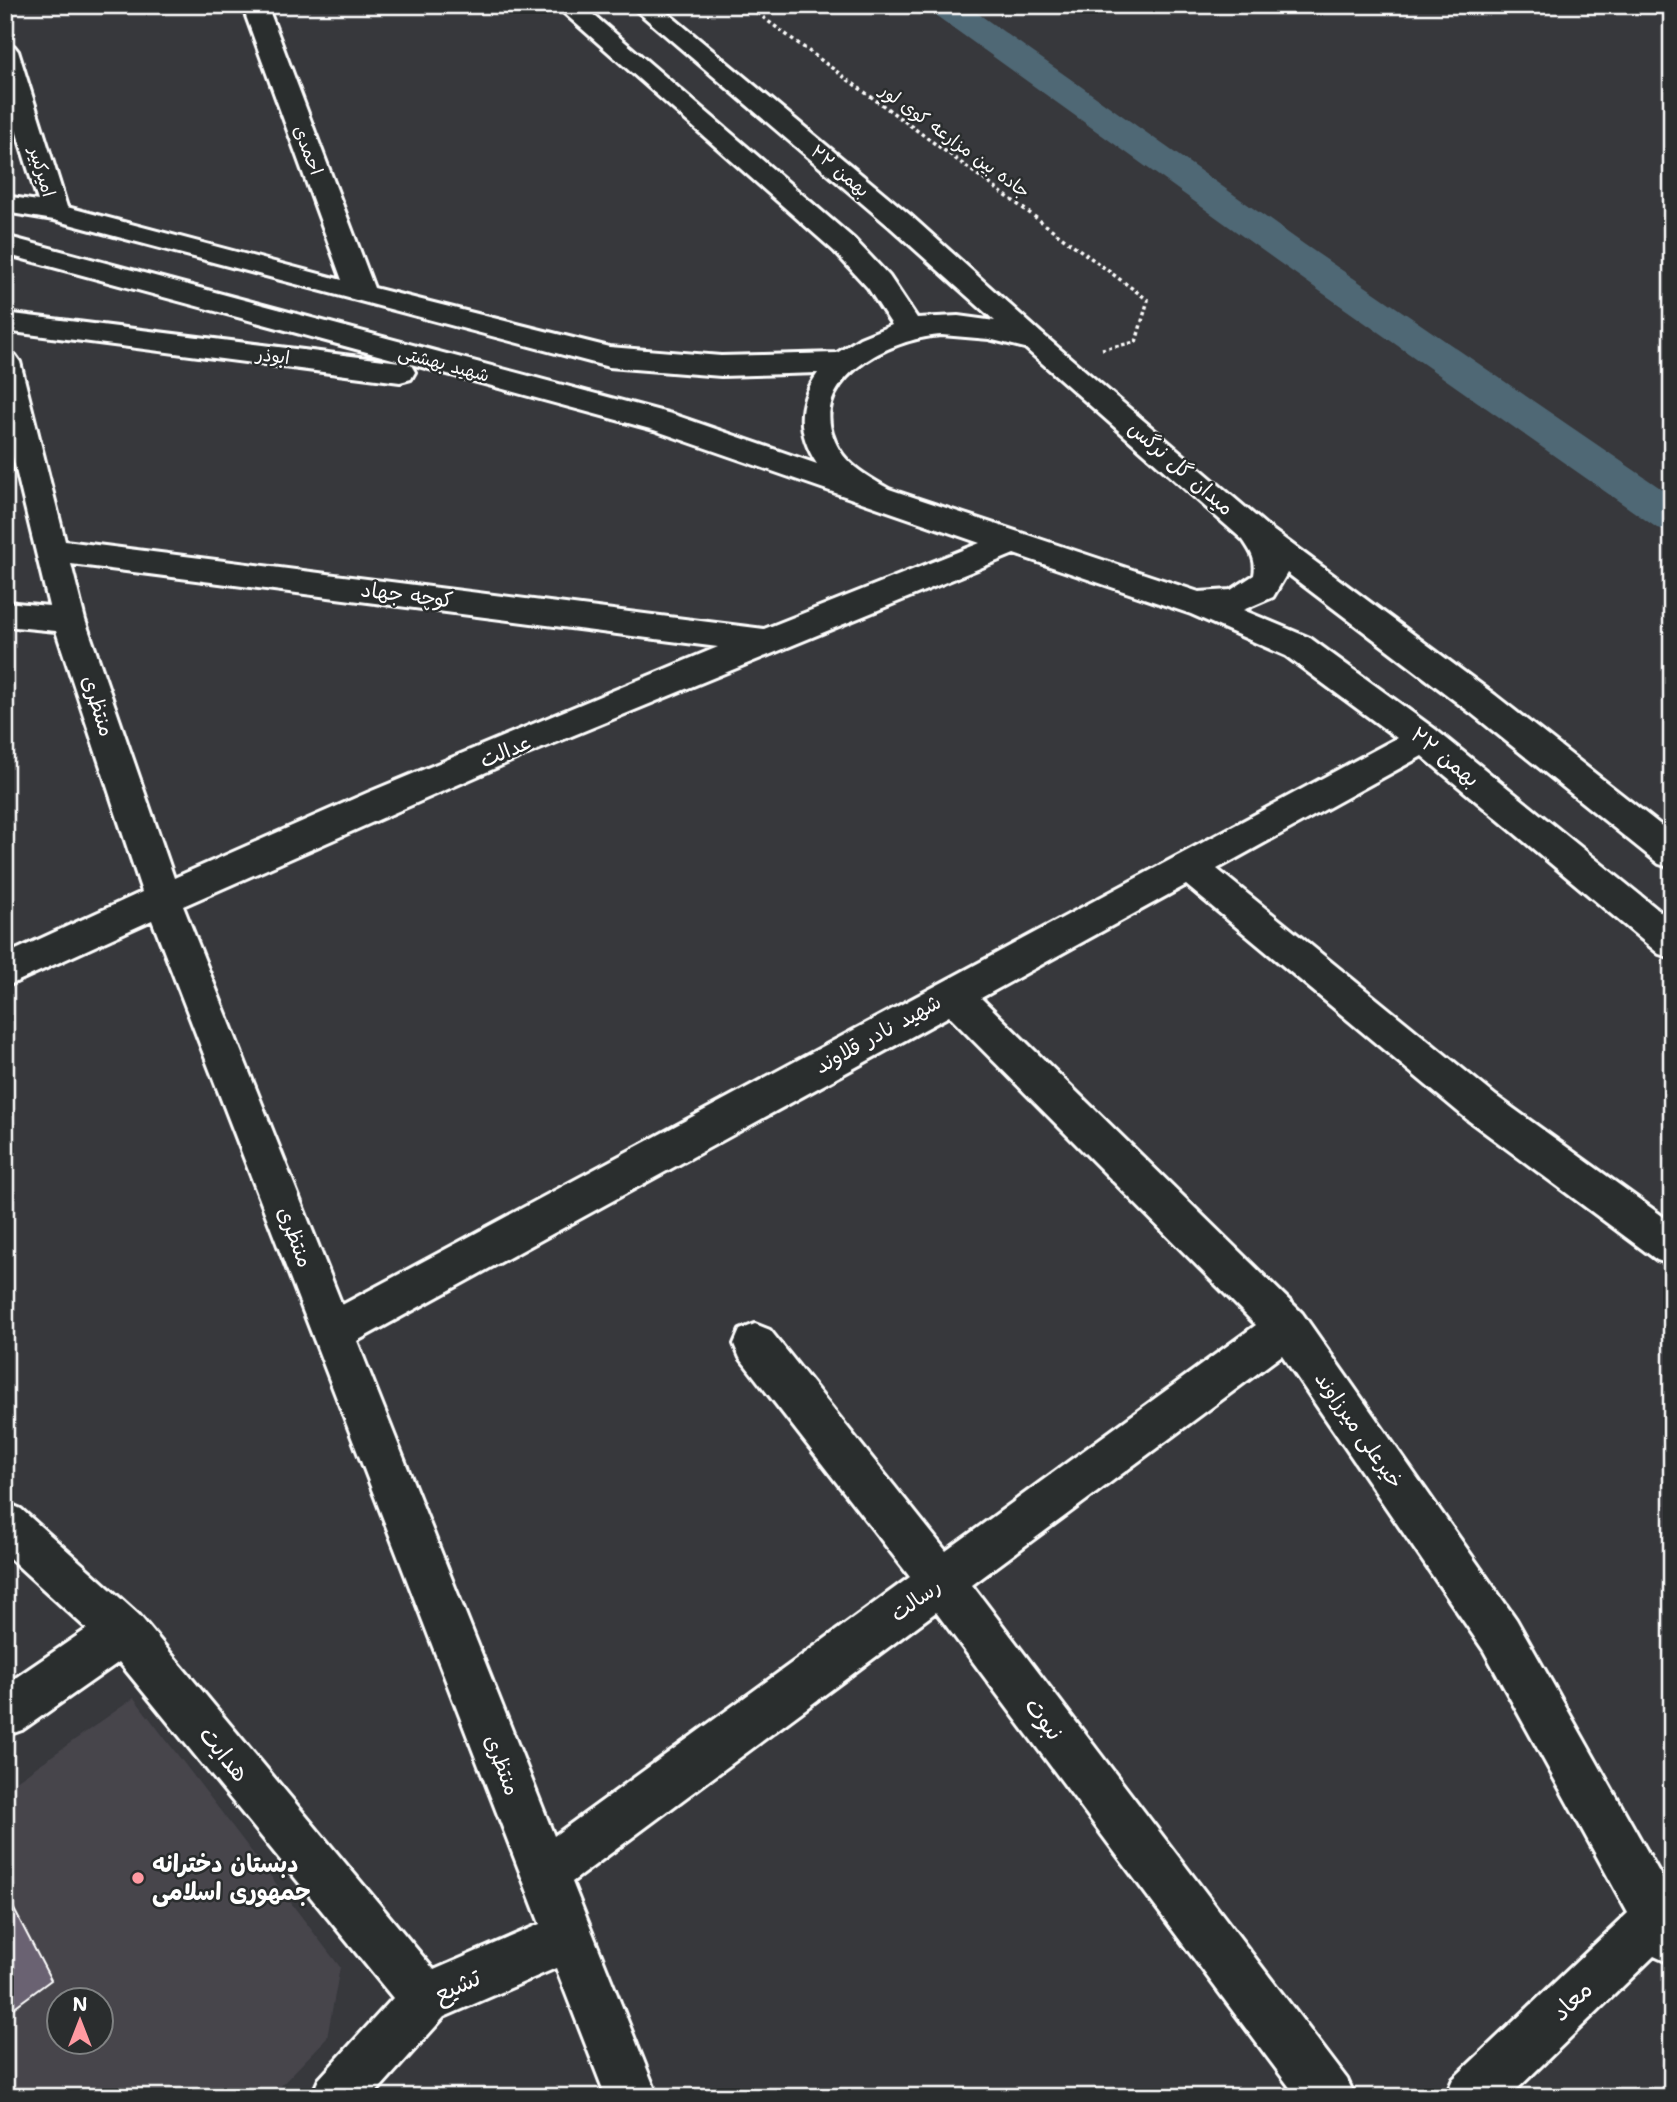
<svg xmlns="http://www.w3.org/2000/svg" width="1677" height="2102" font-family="'Shantell Sans','Playpen Sans Arabic',sans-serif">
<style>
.built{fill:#47454c;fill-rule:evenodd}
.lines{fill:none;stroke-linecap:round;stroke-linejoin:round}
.canal{fill:#506875;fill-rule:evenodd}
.building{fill:#6b6272;stroke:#fff;stroke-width:2}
.minor-casing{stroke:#fff;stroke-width:6}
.path{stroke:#fff;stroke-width:3.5;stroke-dasharray:3.5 3.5;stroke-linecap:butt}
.minor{fill:#2a2d2e;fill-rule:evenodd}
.poi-dot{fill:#ff9aa2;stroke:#2a2d2e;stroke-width:2.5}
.labels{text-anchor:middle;stroke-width:5;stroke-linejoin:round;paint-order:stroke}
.far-street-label{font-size:18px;fill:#fff;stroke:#2a2d2e}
.street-label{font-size:21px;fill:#fff;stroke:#2a2d2e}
.near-street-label{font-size:24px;fill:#fff;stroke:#2a2d2e}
.near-poi-label{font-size:24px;font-weight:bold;fill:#fff;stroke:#2a2d2e;text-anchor:start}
</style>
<rect width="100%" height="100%" fill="#37383c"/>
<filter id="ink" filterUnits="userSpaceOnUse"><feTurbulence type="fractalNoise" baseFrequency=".0143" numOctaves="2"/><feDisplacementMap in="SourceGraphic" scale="14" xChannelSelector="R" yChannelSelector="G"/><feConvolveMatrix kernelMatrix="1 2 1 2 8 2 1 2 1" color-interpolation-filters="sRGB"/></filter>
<g filter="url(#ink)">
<path class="built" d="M 134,1698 L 340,1967 L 327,2038 L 270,2097 L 5,2097 L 5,1789 ZM 60,2000 L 102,2000 L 102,2042 L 60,2042 Z"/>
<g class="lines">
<polygon class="canal" points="926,5 966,5 1305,245 1672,496 1672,532 1657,528 1277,261 931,12"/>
</g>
<polygon class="building" points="5,1892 51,1980 5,2014"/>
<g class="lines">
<defs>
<g id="minor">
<path d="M 242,5 L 267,5 L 374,288 L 609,347 L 721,356 L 837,353 L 860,338 L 892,325 L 868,288 L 834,251 L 555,5 L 582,5 L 854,239 L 889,276 L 917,318 L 958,316 L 995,321 L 890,227 L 630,5 L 658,5 L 910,215 L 1041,333 L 1267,526 L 1495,695 L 1672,834 L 1672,868 L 1659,864 L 1471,713 L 1287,573 L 1273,597 L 1243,610 L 1310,638 L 1436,730 L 1672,921 L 1672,958 L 1659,954 L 1422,756 L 1217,869 L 1496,1096 L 1672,1223 L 1672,1265 L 1657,1260 L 1468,1120 L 1186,885 L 981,998 L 1302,1313 L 1516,1619 L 1665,1883 L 1672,1880 L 1672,1964 L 1654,1956 L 1509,2097 L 1445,2097 L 1453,2079 L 1628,1913 L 1484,1651 L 1282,1355 L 972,1585 L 1347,2079 L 1355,2097 L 1297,2097 L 936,1612 L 572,1882 L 658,2097 L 606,2097 L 556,1968 L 444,2017 L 372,2097 L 311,2097 L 319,2079 L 393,1998 L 119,1662 L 22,1730 L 5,1736 L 5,1685 L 87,1629 L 5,1554 L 5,1502 L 21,1509 L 139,1615 L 434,1970 L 540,1924 L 152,920 L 5,987 L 5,955 L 142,892 L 56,631 L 5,626 L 5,602 L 49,606 L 5,424 L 5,352 L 15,355 L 20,362 L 65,541 L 764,629 L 980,543 L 654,430 L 5,254 L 5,236 L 675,415 L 817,464 C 797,433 796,404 818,373 L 721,376 L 609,367 L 54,220 L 5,212 L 5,196 L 38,201 L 5,94 L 5,43 L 14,46 L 18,51 L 67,207 L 342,280 ZM 942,335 L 989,339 L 1025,348 L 1243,540 C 1251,552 1257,560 1254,575 L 1231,590 L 1199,592 L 889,489 C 872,479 849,467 839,449 C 800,383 889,338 942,335 ZM 1014,554 L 1191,614 L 1286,656 L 1397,738 L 342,1305 L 183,906 L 518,758 ZM 71,564 L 718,647 L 367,793 L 174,878 L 85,620 ZM 949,1016 L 1256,1325 L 946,1551 L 770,1330 L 755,1324 L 740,1330 L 734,1344 L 740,1358 L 910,1577 L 554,1836 L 357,1341 Z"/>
<polygon points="5,313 400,362 411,365 415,372 411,379 400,382 5,331"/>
</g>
</defs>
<use href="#minor" class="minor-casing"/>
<polyline class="path" points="746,5 1148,300 1136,342 1102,349"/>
<use href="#minor" class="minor"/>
</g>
</g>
<circle class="poi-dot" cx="138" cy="1878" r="7"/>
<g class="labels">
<g class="far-street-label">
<text transform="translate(955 141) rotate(36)" y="6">جاده بین مزارعه کوی لور</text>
<text transform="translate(308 150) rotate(69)" y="6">احمدی</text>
<text transform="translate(840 171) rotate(40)" y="6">۲۲ بهمن</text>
<text transform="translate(42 172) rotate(73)" y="6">امیرکبیر</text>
<text transform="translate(273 356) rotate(7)" y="6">ابوذر</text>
<text transform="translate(444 364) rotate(15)" y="6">شهید بهشتی</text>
</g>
<g class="street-label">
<text transform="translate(1181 468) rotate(41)" y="7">میدان گل نرگس</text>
<text transform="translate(407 595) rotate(7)" y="7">کوچه جهاد</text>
<text transform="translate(98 706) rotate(72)" y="7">منتظری</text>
<text transform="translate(506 751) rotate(-23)" y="7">عدالت</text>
<text transform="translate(1445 757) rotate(39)" y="7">۲۲ بهمن</text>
<text transform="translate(878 1034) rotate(-29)" y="7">شهید نادر قلاوند</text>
<text transform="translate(295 1237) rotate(69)" y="7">منتظری</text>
<text transform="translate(1359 1430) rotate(55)" y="7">خیرعلی میرزاوند</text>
<text transform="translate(916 1600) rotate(-36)" y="7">رسالت</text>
<text transform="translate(502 1765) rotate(69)" y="7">منتظری</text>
</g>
<g class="near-street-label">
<text transform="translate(1044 1719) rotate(53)" y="8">نبوت</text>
<text transform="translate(224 1754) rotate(51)" y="8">هدایت</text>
<text transform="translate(457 1986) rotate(-24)" y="8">تشیع</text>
<text transform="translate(1572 2001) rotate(-44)" y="8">معاد</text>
</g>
<g class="near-poi-label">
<text x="152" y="1872">دبستان دخترانه<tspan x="152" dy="28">جمهوری اسلامی</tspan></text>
</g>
</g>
<rect width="1677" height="2102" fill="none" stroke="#2a2d2e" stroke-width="28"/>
<rect x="14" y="14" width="1649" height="2074" fill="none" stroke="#fff" stroke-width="2.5" filter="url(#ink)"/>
<g transform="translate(80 2021)"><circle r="33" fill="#2a2d2e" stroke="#7f8182" stroke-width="2"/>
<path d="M0-5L12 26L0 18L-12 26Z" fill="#ff9aa2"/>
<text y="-10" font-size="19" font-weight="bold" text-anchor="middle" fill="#ffffff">N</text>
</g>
</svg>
